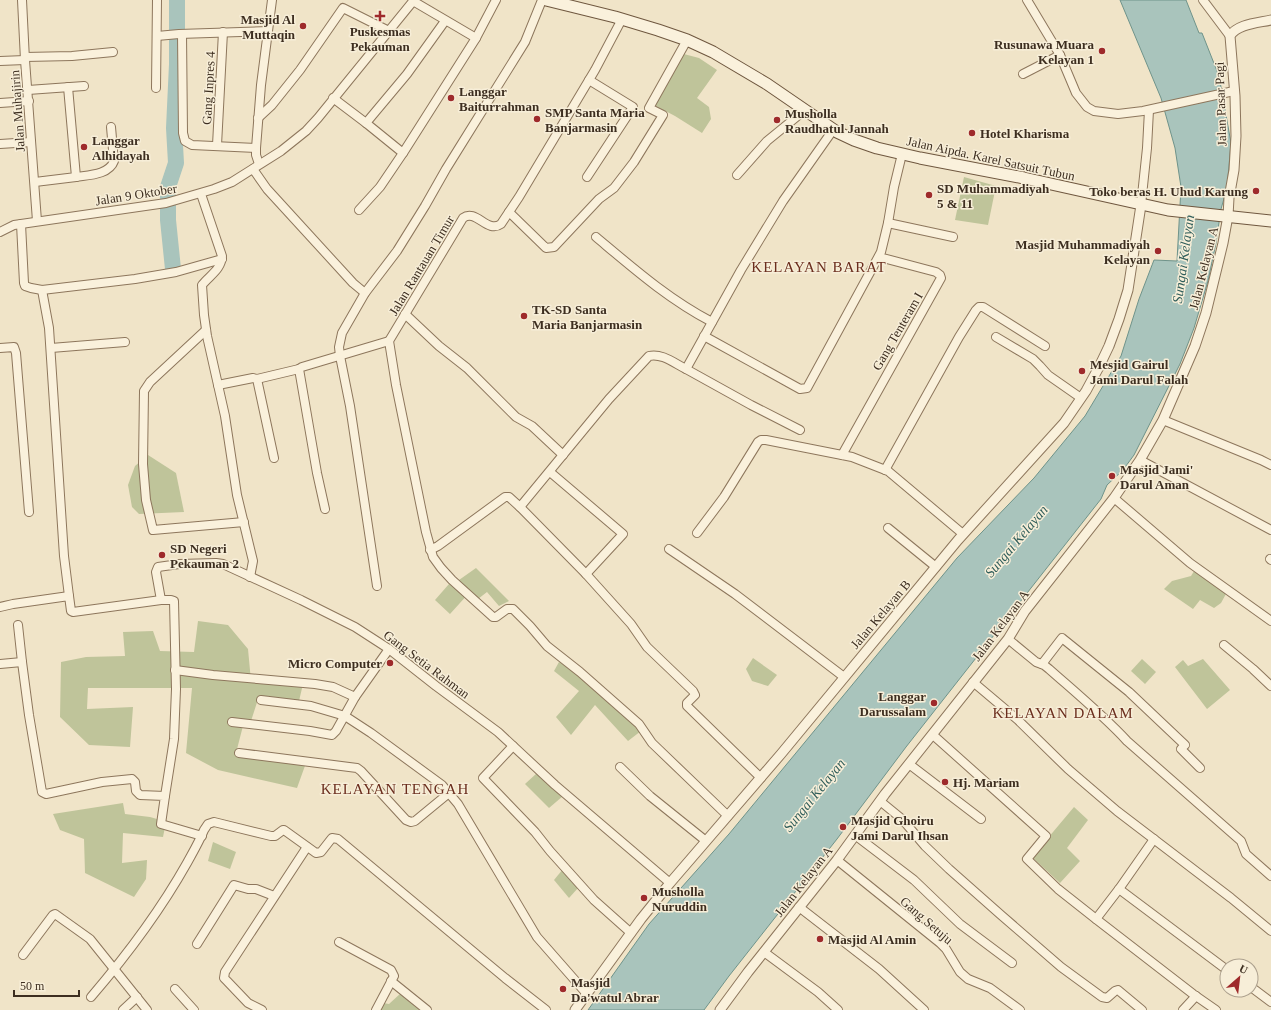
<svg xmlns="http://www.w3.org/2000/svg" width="1271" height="1010" font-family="'Times New Roman',serif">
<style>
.cemetery{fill:#bfc49a}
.water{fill:#a9c4bc;stroke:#6f938a}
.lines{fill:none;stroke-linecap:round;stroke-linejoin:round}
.river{stroke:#a9c4bc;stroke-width:16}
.minor-casing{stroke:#8d765c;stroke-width:10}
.tertiary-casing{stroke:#8d765c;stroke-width:11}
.secondary-casing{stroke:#6f573f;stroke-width:13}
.minor{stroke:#faf1dc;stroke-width:8}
.tertiary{stroke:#faf1dc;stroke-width:9}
.secondary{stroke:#faf1dc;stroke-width:11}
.poi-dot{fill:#9e2a2b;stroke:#f7eed8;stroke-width:1.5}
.labels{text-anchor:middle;stroke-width:3;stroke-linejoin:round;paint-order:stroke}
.poi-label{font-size:13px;font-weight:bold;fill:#3d2e20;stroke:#f7eed8;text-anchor:start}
.street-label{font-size:13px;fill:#3d2e20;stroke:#f7eed8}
.water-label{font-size:14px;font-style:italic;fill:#2f5d5a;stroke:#f7eed8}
.quarter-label{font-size:15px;letter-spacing:1px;fill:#6b2e1e;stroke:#f7eed8}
</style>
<rect width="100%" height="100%" fill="#f0e4c8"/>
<g class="cemetery">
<polygon points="680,53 699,58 717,70 697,98 709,107 711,119 702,133 675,116 654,105"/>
<polygon points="964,177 996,186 988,225 955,220"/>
<polygon points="148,455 176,473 184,512 139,514 132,507 128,485 135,466"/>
<polygon points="476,568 509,601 499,606 487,592 478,599 469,593 450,614 435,600 449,584 459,580"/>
<polygon points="1196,568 1227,592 1221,603 1214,608 1200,600 1193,609 1164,589 1172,581 1191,576"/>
<polygon points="198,621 228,625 248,649 251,681 303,684 299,701 259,696 251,721 244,722 236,753 306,763 297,788 218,770 186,753 192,688 88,688 87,709 133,707 130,747 89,745 60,717 61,662 86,657 125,656 123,632 153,631 160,651 194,652"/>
<polygon points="753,658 777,675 768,686 752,681 746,669"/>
<polygon points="1142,659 1156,672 1145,684 1131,671"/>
<polygon points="1203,659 1230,690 1207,709 1175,667 1183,660 1188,666"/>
<polygon points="559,662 572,670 635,724 641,731 628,741 595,705 571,735 556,717 579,691 554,671"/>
<polygon points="537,773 563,796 549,808 525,784"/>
<polygon points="123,803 125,814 150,817 157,819 159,825 165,827 163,837 123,833 122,863 147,860 146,879 134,897 85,873 84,839 60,830 53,814"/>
<polygon points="1074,807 1088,820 1067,848 1080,861 1060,883 1032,857"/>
<polygon points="213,842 236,852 230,869 208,861"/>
<polygon points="563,869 578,888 569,898 554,880"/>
<polygon points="401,993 423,1010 379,1010 383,1003 389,1004"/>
</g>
<polygon class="water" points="1120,0 1186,0 1199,33 1202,33 1219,76 1231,143 1227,188 1221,209 1216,243 1208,281 1194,328 1180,364 1134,455 1123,470 1107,485 1101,499 906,747 837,839 729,976 704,1010 588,1010 649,924 729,834 957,558 1034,478 1085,416 1121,356 1139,299 1154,260 1177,261 1181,187 1175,148 1161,98"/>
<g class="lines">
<polyline class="river" points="173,269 168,220 168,187 176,163 174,128 177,64 177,0"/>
<defs>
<g id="minor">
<polyline points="22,0 25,60 37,221"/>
<polyline points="1027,0 1060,55 1076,93 1087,107 1094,111 1118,114 1143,111 1234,91"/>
<polyline points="1203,0 1230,36"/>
<polyline points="413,1 476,38"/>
<path d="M 622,19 L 595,70 L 519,197 L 501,224 C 487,234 476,208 463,218 L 389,341 L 396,385 L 426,532 L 433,557 L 441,568 L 452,580 L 493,617 L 496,617 L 507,609 L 513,609 L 530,626 L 547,646 L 580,672 L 639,724 L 652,743 L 728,816"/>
<polyline points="182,34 183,133 185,141 192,145 256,148"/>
<polyline points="157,36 179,34 268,31"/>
<polyline points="25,57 72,56 113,52"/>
<polyline points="0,61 25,60"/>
<polyline points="1023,74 1060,55"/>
<polyline points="156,88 157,0"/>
<polyline points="28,90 84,86"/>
<polyline points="333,98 366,123 407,74 445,21"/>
<polyline points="0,103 29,101"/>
<polyline points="258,118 272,105 300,70 343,8 389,31"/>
<polyline points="366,123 403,153 476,38 496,0"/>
<polyline points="0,144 31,142"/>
<polyline points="217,145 223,32"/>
<polyline points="259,164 256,155 256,148 261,85 272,0"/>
<polyline points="253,169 267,189 353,283 365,293"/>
<polyline points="737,175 767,141 805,110"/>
<path d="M 76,177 C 88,175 109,175 114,161 L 111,127"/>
<polyline points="587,177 633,107 589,80"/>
<polyline points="35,182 76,177 68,87"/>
<path d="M 201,194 L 222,256 C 221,270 210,275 202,285 L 204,315 L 207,336 L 225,416 L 237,495 L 253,561 L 250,577"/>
<polyline points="1141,205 1147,148 1149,110"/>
<polyline points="359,210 380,187 403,153"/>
<polyline points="509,212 546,248 554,247 599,199 614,188 634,162 663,115 649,108 687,40"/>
<polyline points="888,223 953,237"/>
<polyline points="21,224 24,283 25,286 31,288 42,290 135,279 176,272 222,259"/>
<polyline points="0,232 14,225 21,224 166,203 214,189 232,182 281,151 306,131 318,118 414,0"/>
<path d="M 596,237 C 633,268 668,299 712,322"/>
<polyline points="42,290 49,328 64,556 69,596"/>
<polyline points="405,314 439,346 467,368 516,417 532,426 563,455"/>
<polyline points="206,330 150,382 144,391 143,464 146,500 153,530 244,522"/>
<polyline points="704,336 800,389 807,388 881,252 888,223 894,187 902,154"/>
<polyline points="996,337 1033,359 1040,366 1048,375 1081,398"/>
<polyline points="0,348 14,347 16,353 29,512"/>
<polyline points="51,348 125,342"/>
<polyline points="257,379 299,369"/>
<polyline points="218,385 253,378 257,379 274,458"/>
<polyline points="1163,420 1261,460 1271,465"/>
<polyline points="800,430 751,405 686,369 741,270 783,201 833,130"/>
<polyline points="842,455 941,278 940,275 936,272 879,257"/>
<polyline points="1140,460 1271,530"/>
<polyline points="885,470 959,337 976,310 979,307 983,307 1045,346"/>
<polyline points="550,472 623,534 586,574"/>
<polyline points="1114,498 1190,563 1271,621"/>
<polyline points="520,507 586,574 631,624 647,647 693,691 695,695 687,703 687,706 761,778"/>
<polyline points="325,509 317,473 299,369 302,367 389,341"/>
<polyline points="888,528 936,567"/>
<polyline points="697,533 724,497 758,442 761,440 766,440 852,457 888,471 963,534"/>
<polyline points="669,549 735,594 844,677"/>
<path d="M 430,550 L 438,546 L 505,497 L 509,497 L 520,507 L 609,399 L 649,356 C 662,353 674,363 686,369"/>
<polyline points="1270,559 1271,560"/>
<polyline points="377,586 350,406 340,356 339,347 342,333 365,293 397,251 425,206 446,169 525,42 542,0"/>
<polyline points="161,600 156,572 158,567 179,564 216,563 223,564 301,600 355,627 389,649 436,686 498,732 555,785 670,883"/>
<polyline points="0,607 13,604 69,596 71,611 73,612 161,600 171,600 174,601 176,689 174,739 165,796"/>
<polyline points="18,625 22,662 29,715 42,792 46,794 102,782 132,779 135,782 136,791 140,795 165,796 161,824 202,836"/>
<path d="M 1008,639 L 1036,662 L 1044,665 L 1049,669 C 1075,692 1104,716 1127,741 L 1241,841 L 1246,854 L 1271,876"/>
<polyline points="1224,645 1253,669 1271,686"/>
<polyline points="0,664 22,662"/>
<polyline points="1042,664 1062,638 1129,692 1185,745 1181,749 1200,768"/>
<polyline points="175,670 213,675 315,684 333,687 355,697 389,649"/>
<polyline points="973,682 1018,720 1068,769 1117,811 1231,898 1271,931"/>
<polyline points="261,700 311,706 345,716 371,733 442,785 458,804 537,937 587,994"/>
<polyline points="232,722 310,731 332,735 336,731 355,697"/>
<polyline points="933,735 1046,836 1027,859 1058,889 1096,919 1193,994 1216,1010"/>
<polyline points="513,746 483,778 535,832 550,851 594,900 631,933"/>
<polyline points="239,753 357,768 361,771 406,820 411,822 415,821 449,793"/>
<polyline points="909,764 981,819"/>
<polyline points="620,767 650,796 706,841"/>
<polyline points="880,801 902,819 925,846 949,869 1001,915 1061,967 1102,997 1107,998 1115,991 1118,990 1142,1010"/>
<polyline points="855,835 914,880 960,924 1012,963"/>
<polyline points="837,860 940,943 946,949 960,972 968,979 990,988 1020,1010"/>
<polyline points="1119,889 1227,970"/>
<polyline points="799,907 879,969 924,1010"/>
<polyline points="1096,919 1119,889 1154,839"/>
<polyline points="339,942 391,970 394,976 376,1010"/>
<polyline points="197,944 234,885 248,889 256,889 274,896"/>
<polyline points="764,952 818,992 838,1010"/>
<polyline points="23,955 53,915 55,914 90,939 147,1010"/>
<polyline points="391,981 427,1010"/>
<polyline points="1251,987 1271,1002"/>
<polyline points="175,989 194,1010"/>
<path d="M 91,997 C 127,955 160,911 187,863 C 193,852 199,842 204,830 L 208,824 L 214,822 L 271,836 L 275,836 L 283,830 L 284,830 L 316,853 L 321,852 L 332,838 L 338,839 L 505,978 L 546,1010"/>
<polyline points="123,1010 137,997"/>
<polyline points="262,1010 248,1003 227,981 224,978 225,972 307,847"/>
<polyline points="1183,1010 1196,996"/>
</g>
<g id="tertiary">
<polyline points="575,1010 641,919 670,883 781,754 958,540 1064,423 1086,391 1099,367 1109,346 1119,319 1128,290 1141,205"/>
<path d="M 720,1010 L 748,972 L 837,860 L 885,794 L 1008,639 L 1025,611 L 1114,498 L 1140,460 L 1163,420 L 1195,346 L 1206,313 L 1223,243 L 1228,216 L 1229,198 L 1234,170 L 1236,136 L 1235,96 L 1230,36 C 1237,24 1258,23 1271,20"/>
</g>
<polyline id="secondary" points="546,0 615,17 658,30 687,40 713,52 767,84 837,132 854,140 877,148 920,158 1024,178 1168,210 1271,221"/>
</defs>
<use href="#minor" class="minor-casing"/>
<use href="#tertiary" class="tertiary-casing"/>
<use href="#secondary" class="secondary-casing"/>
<use href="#minor" class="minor"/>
<use href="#tertiary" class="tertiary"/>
<use href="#secondary" class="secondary"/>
</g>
<g class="poi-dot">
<path d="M378 10h4v4h4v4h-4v4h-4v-4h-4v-4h4z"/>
<circle cx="303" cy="26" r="4"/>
<circle cx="1102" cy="51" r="4"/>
<circle cx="451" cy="98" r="4"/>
<circle cx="537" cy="119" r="4"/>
<circle cx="777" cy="120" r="4"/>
<circle cx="972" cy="133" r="4"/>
<circle cx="84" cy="147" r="4"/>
<circle cx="1256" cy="191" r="4"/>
<circle cx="929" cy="195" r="4"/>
<circle cx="1158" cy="251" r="4"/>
<circle cx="524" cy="316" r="4"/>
<circle cx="1082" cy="371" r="4"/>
<circle cx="1112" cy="476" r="4"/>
<circle cx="162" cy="555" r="4"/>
<circle cx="390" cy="663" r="4"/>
<circle cx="934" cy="703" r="4"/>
<circle cx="945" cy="782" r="4"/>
<circle cx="843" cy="827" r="4"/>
<circle cx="644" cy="898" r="4"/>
<circle cx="820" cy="939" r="4"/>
<circle cx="563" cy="989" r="4"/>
</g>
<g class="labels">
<g class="poi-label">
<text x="295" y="24" text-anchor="end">Masjid Al<tspan x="295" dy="15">Muttaqin</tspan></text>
<text x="380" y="36" text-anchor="middle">Puskesmas<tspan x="380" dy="15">Pekauman</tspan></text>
<text x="1094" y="49" text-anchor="end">Rusunawa Muara<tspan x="1094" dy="15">Kelayan 1</tspan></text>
<text x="459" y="96">Langgar<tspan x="459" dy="15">Baiturrahman</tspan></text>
<text x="545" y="117">SMP Santa Maria<tspan x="545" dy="15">Banjarmasin</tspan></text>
<text x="785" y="118">Musholla<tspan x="785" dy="15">Raudhatul Jannah</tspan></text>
<text x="980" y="138">Hotel Kharisma</text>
<text x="92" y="145">Langgar<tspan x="92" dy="15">Alhidayah</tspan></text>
<text x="937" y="193">SD Muhammadiyah<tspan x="937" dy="15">5 &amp; 11</tspan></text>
<text x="1248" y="196" text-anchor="end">Toko beras H. Uhud Karung</text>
<text x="1150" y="249" text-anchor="end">Masjid Muhammadiyah<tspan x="1150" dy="15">Kelayan</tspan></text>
<text x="532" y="314">TK-SD Santa<tspan x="532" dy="15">Maria Banjarmasin</tspan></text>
<text x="1090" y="369">Mesjid Gairul<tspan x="1090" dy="15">Jami Darul Falah</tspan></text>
<text x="1120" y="474">Masjid Jami'<tspan x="1120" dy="15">Darul Aman</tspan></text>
<text x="170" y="553">SD Negeri<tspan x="170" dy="15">Pekauman 2</tspan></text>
<text x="382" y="668" text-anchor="end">Micro Computer</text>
<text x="926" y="701" text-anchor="end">Langgar<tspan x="926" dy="15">Darussalam</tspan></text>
<text x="953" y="787">Hj. Mariam</text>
<text x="851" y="825">Masjid Ghoiru<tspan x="851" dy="15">Jami Darul Ihsan</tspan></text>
<text x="652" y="896">Musholla<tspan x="652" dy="15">Nuruddin</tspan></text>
<text x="828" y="944">Masjid Al Amin</text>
<text x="571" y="987">Masjid<tspan x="571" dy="15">Da'watul Abrar</tspan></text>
</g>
<g class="street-label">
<text transform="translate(208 88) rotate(-87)" y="5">Gang Inpres 4</text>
<text transform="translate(1220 104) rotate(-92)" y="5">Jalan Pasar Pagi</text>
<text transform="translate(17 111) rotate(-94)" y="5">Jalan Muhajirin</text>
<text transform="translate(991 158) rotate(12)" y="5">Jalan Aipda. Karel Satsuit Tubun</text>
<text transform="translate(136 194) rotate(-9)" y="5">Jalan 9 Oktober</text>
<text transform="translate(421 265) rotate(-59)" y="5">Jalan Rantauan Timur</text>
<text transform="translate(1203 268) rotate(-76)" y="5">Jalan Kelayan A</text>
<text transform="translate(897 331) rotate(-60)" y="5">Gang Tenteram I</text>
<text transform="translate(880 614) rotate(-50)" y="5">Jalan Kelayan B</text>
<text transform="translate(1000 625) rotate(-53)" y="5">Jalan Kelayan A</text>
<text transform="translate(427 664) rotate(37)" y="5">Gang Setia Rahman</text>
<text transform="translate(803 881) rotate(-52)" y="5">Jalan Kelayan A</text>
<text transform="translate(927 920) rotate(41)" y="5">Gang Setuju</text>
</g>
<g class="water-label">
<text transform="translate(1183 259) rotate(-82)" y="5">Sungai Kelayan</text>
<text transform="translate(1016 541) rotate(-50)" y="5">Sungai Kelayan</text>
<text transform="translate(814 795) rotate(-51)" y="5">Sungai Kelayan</text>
</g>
<g class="quarter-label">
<text x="819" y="272">KELAYAN BARAT</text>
<text x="1063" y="718">KELAYAN DALAM</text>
<text x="395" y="794">KELAYAN TENGAH</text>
</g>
</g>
<g transform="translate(1239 978) rotate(28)"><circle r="19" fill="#f7eed8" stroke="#ada18e"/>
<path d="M0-3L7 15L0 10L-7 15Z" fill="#9e2a2b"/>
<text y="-6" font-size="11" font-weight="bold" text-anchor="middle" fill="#3d2e20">U</text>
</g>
<path d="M14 990v6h65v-6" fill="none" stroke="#3d2e20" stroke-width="2"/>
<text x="20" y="990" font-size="12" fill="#3d2e20" stroke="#f7eed8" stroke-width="3" paint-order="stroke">50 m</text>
</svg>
